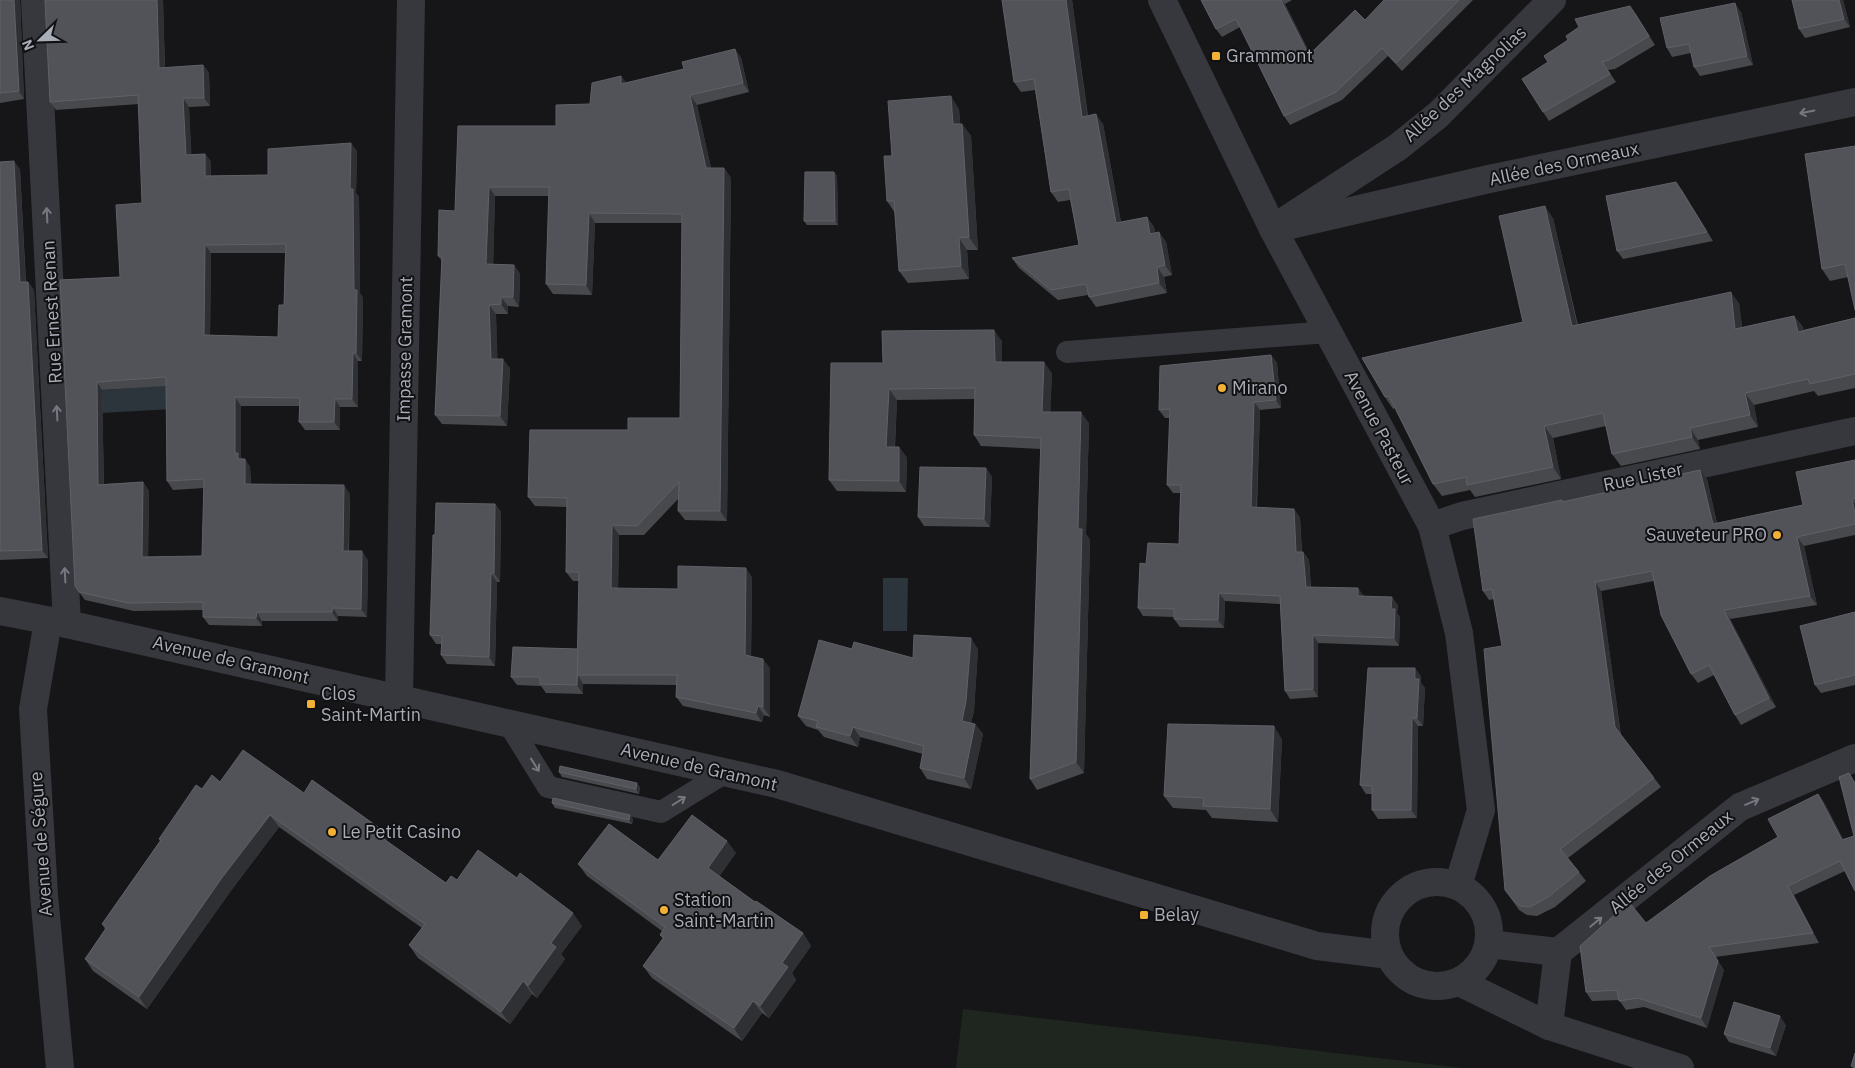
<svg xmlns="http://www.w3.org/2000/svg" width="1855" height="1068" font-family="'IBM Plex Sans',sans-serif">
<style>
.green{fill:#1e261f}
.water{fill:#2c353c}
.lines{fill:none;stroke-linecap:round;stroke-linejoin:round}
.service{stroke:#37383d;stroke-width:22}
.minor{stroke:#37383d;stroke-width:28}
.wall{fill:#47494d;fill-rule:evenodd}
.shaded-wall{fill:#2f3033}
.building{fill:#525359;stroke:#5f6168;fill-rule:evenodd}
.oneway{stroke:#757881}
.poi-dot{fill:#f2b134;stroke:#111113;stroke-width:2}
.labels{text-anchor:middle;stroke-width:4;stroke-linejoin:round;paint-order:stroke}
.poi-label{font-size:18px;fill:#a8adb8;stroke:#111113;text-anchor:start}
.street-label{font-size:18px;fill:#a8adb8;stroke:#111113}
</style>
<rect width="100%" height="100%" fill="#161618"/>
<polygon class="green" points="963,1009 1463,1068 956,1068"/>
<g class="water">
<polygon points="172,385 172,409 66,415 65,393"/>
<polygon points="883,578 908,578 907,631 883,631"/>
</g>
<g class="lines">
<g class="service">
<polyline points="1067,352 1328,332"/>
<polyline points="509,724 548,787 661,812 726,772"/>
</g>
<g class="minor">
<polyline points="35,0 67,624"/>
<polyline points="1162,0 1273,229 1432,526 1459,633 1481,810 1458,886"/>
<polyline points="1289,218 1398,147 1438,115 1552,0"/>
<polyline points="1273,229 1489,179 1855,102"/>
<polyline points="1432,526 1462,516 1855,431"/>
<polyline points="0,611 67,624 777,784 1317,946 1389,955"/>
<polyline points="48,621 33,709 44,895 60,1068"/>
<polyline points="399,698 411,0"/>
<circle cx="1437" cy="934" r="52"/>
<polyline points="1489,944 1558,952 1740,807 1855,758"/>
<polyline points="1459,982 1549,1026 1680,1068"/>
<polyline points="1549,1026 1558,952"/>
</g>
</g>
<g class="wall">
<polygon points="0,0 20,0 24,99 0,103"/>
<path d="M 45,0 L 163,0 L 165,68 L 203,65 L 209,73 L 210,106 L 189,107 L 191,155 L 205,154 L 211,162 L 211,176 L 268,175 L 357,151 L 356,193 L 359,197 L 360,293 L 363,298 L 362,361 L 358,361 L 358,407 L 340,407 L 340,430 L 305,430 L 299,422 L 299,406 L 241,406 L 241,457 L 242,459 L 245,459 L 250,467 L 251,484 L 350,494 L 349,551 L 368,560 L 367,617 L 338,616 L 338,621 L 262,621 L 262,626 L 209,625 L 203,617 L 203,610 L 134,611 L 85,600 L 79,592 L 60,280 L 120,277 L 142,203 L 139,104 L 56,110 L 50,102 ZM 211,253 L 285,253 L 284,305 L 278,337 L 210,335 ZM 166,386 L 167,481 L 173,490 L 204,488 L 202,556 L 148,557 L 149,491 L 143,482 L 104,484 L 102,390 Z"/>
<polygon points="1002,0 1072,0 1088,116 1103,124 1121,222 1147,217 1154,227 1155,233 1159,232 1166,242 1172,275 1164,277 1167,293 1096,307 1089,297 1088,295 1058,300 1019,268 1012,258 1079,245 1070,200 1058,202 1051,192 1035,90 1021,92 1014,82"/>
<polygon points="1201,0 1292,0 1285,4 1310,54 1365,20 1384,0 1473,0 1402,71 1388,56 1342,100 1290,125 1284,116 1240,27 1222,37 1216,29"/>
<polygon points="1792,0 1843,0 1850,27 1805,38 1799,29"/>
<polygon points="1741,12 1753,65 1700,76 1694,67 1691,53 1672,57 1667,48"/>
<polygon points="1636,14 1655,45 1615,69 1608,70 1616,82 1549,121 1543,112 1548,62"/>
<polygon points="735,49 741,58 749,92 697,105 711,168 724,168 731,178 727,521 685,520 678,511 679,498 644,535 619,535 618,589 678,589 752,577 751,657 770,668 770,717 764,715 762,722 683,706 676,697 677,685 584,684 583,684 583,694 546,693 541,686 517,685 511,677 578,649 579,581 573,581 566,572 567,507 535,506 528,497 628,430 680,418 682,223 595,223 592,295 553,294 546,284 549,196 495,196 493,264 514,265 520,274 519,307 508,306 508,314 496,314 497,359 510,368 507,426 442,424 435,415 442,261 438,256 455,211 556,126 590,104 621,76 626,83 684,69"/>
<polygon points="959,109 960,124 962,124 971,136 978,250 967,250 969,279 908,283 899,271 895,213 887,201 892,156"/>
<polygon points="1855,146 1848,277 1830,281 1822,269"/>
<polygon points="0,162 20,169 26,282 28,282 34,290 48,558 0,560"/>
<polygon points="834,172 837,176 838,225 807,225 804,221"/>
<polygon points="1682,190 1713,241 1623,259 1617,251"/>
<polygon points="1553,218 1578,325 1739,303 1742,328 1794,316 1803,327 1803,330 1855,318 1855,388 1818,396 1814,391 1754,405 1758,427 1698,440 1700,449 1621,466 1612,454 1606,426 1553,438 1561,479 1475,497 1470,490 1442,496 1433,484 1395,408 1393,409 1385,397 1523,322"/>
<polygon points="1002,341 1002,362 1052,373 1050,412 1089,423 1086,534 1090,540 1084,773 1037,790 1030,779 1041,449 981,446 974,435 975,399 897,400 895,447 899,447 907,458 906,492 837,491 829,480 883,363"/>
<polygon points="1271,355 1277,363 1281,408 1260,410 1257,508 1294,509 1300,518 1302,552 1303,552 1309,560 1311,587 1364,596 1398,605 1397,613 1400,617 1399,646 1318,643 1318,697 1290,699 1285,691 1280,604 1225,601 1224,628 1180,627 1174,619 1174,617 1143,616 1138,608 1146,564 1179,544 1180,493 1173,493 1167,485 1170,418 1165,418 1159,410"/>
<polygon points="1855,460 1855,535 1804,546 1817,605 1730,619 1776,707 1741,725 1735,715 1714,675 1698,683 1691,674 1654,581 1601,591 1621,735 1661,787 1568,858 1579,872 1586,881 1555,907 1537,916 1527,915 1519,910 1505,890 1502,646 1494,599 1489,600 1483,591 1562,500 1563,502 1707,479 1717,523 1803,505"/>
<polygon points="986,468 992,477 990,527 924,526 918,517"/>
<polygon points="495,504 501,512 500,582 497,582 495,666 447,664 441,655 442,644 436,644 430,635 435,535"/>
<polygon points="1855,612 1855,685 1821,693 1815,685"/>
<polygon points="852,649 913,658 978,649 974,711 971,723 975,724 983,734 971,789 927,779 920,768 923,754 860,737 858,747 824,737 818,730 806,726 798,716"/>
<polygon points="1421,676 1421,683 1425,688 1423,726 1418,726 1417,818 1378,819 1372,810 1372,794 1366,794 1360,785"/>
<polygon points="1282,739 1278,822 1212,818 1206,810 1173,808 1164,796"/>
<polygon points="559,772 640,787 639,794 562,777"/>
<polygon points="220,782 304,793 387,839 386,841 446,883 457,880 582,926 561,954 565,959 537,998 532,994 510,1024 418,958 409,945 422,928 279,827 230,892 147,1009 93,971 85,959 105,929 102,924 160,841 159,839 202,789"/>
<polygon points="1818,794 1825,804 1843,839 1854,836 1855,891 1845,871 1794,895 1819,943 1715,957 1724,970 1707,1028 1644,1007 1626,1010 1619,1000 1592,1001 1586,992 1646,923 1778,837"/>
<polygon points="552,803 630,815 633,819 632,824 555,808"/>
<polygon points="736,853 719,876 755,902 803,933 811,946 792,973 796,980 769,1018 762,1013 742,1041 652,978 643,966 663,939 660,935 662,931 587,876 578,864 658,860"/>
<polygon points="1786,1025 1776,1056 1729,1042 1724,1034"/>
</g>
<g class="shaded-wall">
<polygon points="14,0 20,0 24,99 19,91"/>
<polygon points="157,0 163,0 165,76 159,68"/>
<polygon points="1066,0 1072,0 1089,127 1082,117"/>
<polygon points="1281,0 1285,4 1315,63 1309,55"/>
<polygon points="1839,0 1843,0 1850,27 1844,19"/>
<polygon points="1735,3 1741,12 1753,65 1747,56"/>
<polygon points="1630,6 1636,14 1655,45 1649,36"/>
<polygon points="735,49 741,58 749,92 743,83"/>
<polygon points="203,65 209,73 210,106 204,98"/>
<polygon points="621,76 628,85 621,84"/>
<polygon points="690,95 697,105 713,177 706,168"/>
<polygon points="951,96 959,109 961,136 953,124"/>
<polygon points="183,98 189,107 192,163 186,155"/>
<polygon points="1096,114 1103,124 1123,234 1116,223"/>
<polygon points="962,124 971,136 978,250 969,237"/>
<polygon points="351,143 357,151 356,193 359,197 360,293 363,298 362,361 356,353 350,189"/>
<polygon points="205,154 211,162 211,185 205,176"/>
<polygon points="14,161 20,169 26,291 20,282"/>
<polygon points="724,168 731,178 727,521 720,511"/>
<polygon points="834,172 837,176 838,225 835,221"/>
<polygon points="1676,182 1682,190 1713,241 1707,232"/>
<polygon points="489,187 495,196 493,274 486,264"/>
<polygon points="1545,206 1553,218 1580,338 1572,326"/>
<polygon points="589,213 595,223 592,295 586,285"/>
<polygon points="1147,217 1154,227 1157,244 1150,234"/>
<polygon points="1159,232 1166,242 1172,275 1165,265"/>
<polygon points="959,238 967,250 969,279 961,266"/>
<polygon points="205,245 211,253 210,344 204,335"/>
<polygon points="514,265 520,274 519,307 513,297"/>
<polygon points="1157,267 1164,277 1167,293 1159,283"/>
<polygon points="28,282 34,290 48,558 42,550"/>
<polygon points="1731,292 1739,303 1744,341 1735,329"/>
<polygon points="501,297 508,306 508,314 501,304"/>
<polygon points="489,305 496,314 498,368 491,359"/>
<polygon points="1794,316 1803,327 1806,344 1798,332"/>
<polygon points="994,330 1002,341 1002,373 995,362"/>
<polygon points="353,353 358,361 358,407 352,399"/>
<polygon points="1271,355 1277,363 1281,408 1276,400"/>
<polygon points="503,359 510,368 507,426 500,416"/>
<polygon points="1044,362 1052,373 1050,423 1042,412"/>
<polygon points="97,382 102,390 104,493 98,485"/>
<polygon points="889,389 897,400 894,458 886,447"/>
<polygon points="1745,393 1754,405 1758,427 1750,415"/>
<polygon points="235,397 241,406 241,457 244,461 238,459 235,453"/>
<polygon points="335,399 340,407 340,430 334,422"/>
<polygon points="1254,402 1260,410 1256,515 1251,507"/>
<polygon points="1081,412 1089,423 1086,534 1090,540 1084,773 1076,762 1078,529"/>
<polygon points="1544,426 1553,438 1561,479 1553,467"/>
<polygon points="1690,428 1698,440 1700,449 1692,437"/>
<polygon points="899,447 907,458 906,492 899,481"/>
<polygon points="245,459 250,467 251,492 245,484"/>
<polygon points="986,468 992,477 990,527 984,519"/>
<polygon points="1700,470 1707,479 1719,533 1713,524"/>
<polygon points="143,482 149,491 148,565 142,557"/>
<polygon points="344,485 350,494 348,560 343,551"/>
<polygon points="1852,499 1855,504 1855,514"/>
<polygon points="495,504 501,512 500,582 494,573"/>
<polygon points="1294,509 1300,518 1302,560 1296,552"/>
<polygon points="612,525 619,535 618,598 611,588"/>
<polygon points="1797,537 1804,546 1817,605 1810,596"/>
<polygon points="362,551 368,560 367,617 361,609"/>
<polygon points="1303,552 1309,560 1311,595 1306,587"/>
<polygon points="746,568 752,577 751,665 745,655"/>
<polygon points="491,573 497,582 495,666 489,657"/>
<polygon points="1595,582 1601,591 1621,736 1615,727"/>
<polygon points="1358,588 1364,596 1358,596"/>
<polygon points="1219,593 1225,601 1224,628 1218,620"/>
<polygon points="1392,597 1398,605 1397,613 1400,617 1399,646 1394,638 1391,609"/>
<polygon points="333,608 338,616 338,621 332,612"/>
<polygon points="1724,610 1730,619 1776,707 1769,698"/>
<polygon points="257,612 262,621 262,626 256,618"/>
<polygon points="1313,635 1318,643 1318,697 1313,689"/>
<polygon points="971,638 978,649 974,711 969,731 962,721"/>
<polygon points="763,659 770,668 770,717 763,707"/>
<polygon points="1415,668 1421,676 1421,683 1425,688 1423,726 1417,718"/>
<polygon points="578,675 583,684 583,694 577,685"/>
<polygon points="758,706 764,715 762,722 756,713"/>
<polygon points="1412,718 1418,726 1417,818 1411,810"/>
<polygon points="975,724 983,734 971,789 964,778"/>
<polygon points="1274,726 1282,739 1278,822 1270,809"/>
<polygon points="853,727 860,737 858,747 850,736"/>
<polygon points="637,783 640,787 639,794 636,789"/>
<polygon points="1818,794 1825,804 1848,849 1842,840"/>
<polygon points="270,815 279,827 230,892 147,1009 139,997 221,879"/>
<polygon points="630,815 633,819 632,824 629,820"/>
<polygon points="378,827 387,839 383,845 374,832"/>
<polygon points="727,841 736,853 717,880 708,868"/>
<polygon points="1788,886 1794,895 1819,943 1813,933"/>
<polygon points="573,913 582,926 561,954 565,959 537,998 528,986 551,943"/>
<polygon points="803,933 811,946 792,973 796,980 769,1018 760,1006 782,963"/>
<polygon points="1718,961 1724,970 1707,1028 1701,1018"/>
<polygon points="523,981 532,994 510,1024 501,1012"/>
<polygon points="753,1001 762,1013 742,1041 734,1028"/>
<polygon points="1780,1016 1786,1025 1776,1056 1770,1048"/>
</g>
<g class="building">
<polygon points="0,0 14,0 19,91 0,93"/>
<path d="M 45,0 L 157,0 L 159,68 L 203,65 L 204,98 L 183,98 L 186,155 L 205,154 L 205,176 L 268,175 L 268,149 L 351,143 L 350,189 L 353,189 L 354,290 L 357,290 L 356,353 L 353,353 L 352,399 L 335,399 L 334,422 L 299,422 L 300,398 L 235,397 L 235,453 L 238,453 L 238,459 L 245,459 L 245,484 L 344,485 L 343,551 L 362,551 L 361,609 L 333,608 L 332,612 L 257,612 L 256,618 L 203,617 L 203,602 L 128,603 L 79,592 L 75,586 L 60,280 L 120,277 L 116,205 L 142,203 L 138,95 L 50,102 ZM 286,244 L 284,305 L 279,305 L 278,337 L 204,335 L 205,245 ZM 166,377 L 167,481 L 204,479 L 202,556 L 142,557 L 143,482 L 98,485 L 97,382 Z"/>
<polygon points="1002,0 1066,0 1082,117 1096,114 1116,223 1147,217 1150,234 1159,232 1165,265 1157,267 1159,283 1089,297 1086,284 1051,290 1012,258 1079,245 1069,189 1051,192 1034,79 1014,82"/>
<polygon points="1201,0 1281,0 1309,55 1355,10 1365,20 1384,0 1459,0 1396,63 1382,48 1336,92 1284,116 1236,19 1216,29"/>
<polygon points="1792,0 1839,0 1844,19 1799,29"/>
<polygon points="1735,3 1747,56 1694,67 1689,44 1667,48 1660,18"/>
<polygon points="1630,6 1649,36 1609,60 1602,62 1610,74 1543,112 1522,79 1548,62 1544,56 1568,40 1566,36 1579,27 1575,19"/>
<polygon points="735,49 743,83 690,95 706,168 724,168 720,511 678,511 679,482 637,526 612,525 611,588 678,589 678,566 746,568 745,655 763,659 763,707 758,706 756,713 676,697 677,675 577,675 579,572 566,572 567,498 528,497 530,430 628,430 628,418 680,418 682,214 589,213 586,285 546,284 549,187 489,187 486,264 514,265 513,297 501,297 501,304 489,305 491,359 503,359 500,416 435,415 442,256 438,256 439,210 455,211 458,126 556,126 556,105 590,104 592,83 621,76 621,84 684,69 682,62"/>
<polygon points="951,96 953,124 962,124 969,237 959,238 961,266 899,271 894,201 887,201 884,156 892,156 888,101"/>
<polygon points="1855,146 1855,310 1845,264 1822,269 1805,154"/>
<polygon points="14,161 20,282 28,282 42,550 0,551 0,162"/>
<polygon points="805,172 834,172 835,221 804,221"/>
<polygon points="1676,182 1707,232 1617,251 1606,196"/>
<polygon points="1545,206 1572,326 1731,292 1735,329 1794,316 1798,332 1855,318 1855,374 1810,384 1808,379 1745,393 1750,415 1690,428 1692,437 1612,454 1603,413 1544,426 1553,467 1467,485 1466,477 1433,484 1389,396 1385,397 1362,358 1523,322 1499,216"/>
<polygon points="994,330 995,362 1044,362 1042,412 1081,412 1078,529 1082,529 1076,762 1030,779 1041,438 974,435 975,388 889,389 886,447 899,447 899,481 829,480 831,363 883,363 882,331"/>
<polygon points="1271,355 1276,400 1254,402 1251,507 1294,509 1296,552 1303,552 1306,587 1358,588 1358,596 1392,597 1391,609 1395,609 1394,638 1313,635 1313,689 1285,691 1280,596 1219,593 1218,620 1174,619 1174,609 1138,608 1140,563 1146,564 1148,543 1179,544 1181,485 1167,485 1170,409 1159,410 1160,366"/>
<polygon points="1855,460 1855,498 1852,499 1855,514 1855,524 1797,537 1810,596 1724,610 1769,698 1735,715 1709,665 1691,674 1661,615 1652,571 1595,582 1615,727 1654,778 1560,849 1579,872 1548,897 1530,907 1520,906 1513,900 1505,890 1484,649 1502,646 1492,589 1483,591 1473,519 1562,500 1562,502 1621,489 1621,487 1700,470 1713,524 1803,505 1796,472"/>
<polygon points="920,467 986,468 984,519 918,517"/>
<polygon points="436,503 495,504 494,573 491,573 489,657 441,655 442,636 430,635 433,535 435,535"/>
<polygon points="1855,612 1855,675 1815,685 1800,626"/>
<polygon points="914,635 971,638 966,701 962,721 975,724 964,778 920,768 924,746 853,727 850,736 816,727 818,721 798,716 819,640 852,649 854,642 913,658"/>
<polygon points="513,647 578,649 577,685 540,684 540,677 511,677"/>
<polygon points="1368,668 1415,668 1415,679 1419,679 1417,718 1412,718 1411,810 1372,810 1372,786 1360,785"/>
<polygon points="1168,724 1274,726 1270,809 1203,806 1204,798 1164,796"/>
<polygon points="243,750 304,793 312,780 378,827 374,832 446,883 451,876 457,880 478,850 517,878 520,873 573,913 551,943 556,947 528,986 523,981 501,1012 409,945 425,924 270,815 221,879 139,997 85,959 107,927 102,924 161,840 159,839 196,785 202,789 212,775 220,782"/>
<polygon points="560,766 637,783 636,789 559,772"/>
<polygon points="1849,773 1855,783 1855,891 1840,861 1788,886 1813,933 1709,947 1718,961 1701,1018 1638,998 1619,1001 1617,990 1586,992 1580,946 1629,902 1646,923 1710,876 1778,837 1768,819 1818,794 1842,840 1854,836 1839,777"/>
<polygon points="553,798 630,815 629,820 552,803"/>
<polygon points="692,815 727,841 708,868 755,902 756,901 803,933 782,963 788,967 760,1006 753,1001 734,1028 643,966 664,937 660,935 665,927 578,864 609,824 658,860"/>
<polygon points="1734,1002 1780,1016 1770,1048 1724,1034"/>
<polygon points="1855,1053 1855,1068 1851,1066"/>
</g>
<defs><path id="oneway-shaft" d="M-6 0H5M1.5-3L5.5 0L1.5 3" fill="none" stroke-width="1.6" stroke-linecap="round" stroke-linejoin="round" transform="scale(1.25)"/></defs>
<g class="oneway">
<use href="#oneway-shaft" transform="translate(1807 112) rotate(168)"/>
<use href="#oneway-shaft" transform="translate(47 215) rotate(-93)"/>
<use href="#oneway-shaft" transform="translate(57 413) rotate(-93)"/>
<use href="#oneway-shaft" transform="translate(65 575) rotate(-93)"/>
<use href="#oneway-shaft" transform="translate(535 765) rotate(58)"/>
<use href="#oneway-shaft" transform="translate(679 801) rotate(-32)"/>
<use href="#oneway-shaft" transform="translate(1752 802) rotate(-23)"/>
<use href="#oneway-shaft" transform="translate(1596 922) rotate(-39)"/>
</g>
<g class="poi-dot">
<rect x="1211" y="51" width="10" height="10" rx="2.5"/>
<circle cx="1222" cy="388" r="5"/>
<circle cx="1777" cy="535" r="5"/>
<rect x="306" y="699" width="10" height="10" rx="2.5"/>
<circle cx="332" cy="832" r="5"/>
<circle cx="664" cy="910" r="5"/>
<rect x="1139" y="910" width="10" height="10" rx="2.5"/>
</g>
<g class="labels">
<g class="poi-label">
<text x="1226" y="62">Grammont</text>
<text x="1232" y="394">Mirano</text>
<text x="1767" y="541" text-anchor="end">Sauveteur PRO</text>
<text x="321" y="700">Clos<tspan x="321" dy="21">Saint-Martin</tspan></text>
<text x="342" y="838">Le Petit Casino</text>
<text x="674" y="906">Station<tspan x="674" dy="21">Saint-Martin</tspan></text>
<text x="1154" y="921">Belay</text>
</g>
<g class="street-label">
<text transform="translate(1465 84) rotate(-43)" y="6">Allée des Magnolias</text>
<text transform="translate(1564 164) rotate(-12)" y="6">Allée des Ormeaux</text>
<text transform="translate(52 312) rotate(-93)" y="6">Rue Ernest Renan</text>
<text transform="translate(405 349) rotate(-89)" y="6">Impasse Gramont</text>
<text transform="translate(1379 428) rotate(62)" y="6">Avenue Pasteur</text>
<text transform="translate(1643 477) rotate(-12)" y="6">Rue Lister</text>
<text transform="translate(231 660) rotate(13)" y="6">Avenue de Gramont</text>
<text transform="translate(699 767) rotate(13)" y="6">Avenue de Gramont</text>
<text transform="translate(41 844) rotate(-94)" y="6">Avenue de Ségure</text>
<text transform="translate(1671 862) rotate(-39)" y="6">Allée des Ormeaux</text>
</g>
</g>
<g transform="translate(40 40) rotate(247)" stroke="#111113" stroke-width="4" paint-order="stroke">
<path d="M0-4L9 19L0 12L-9 19Z" fill="#a8adb8"/>
<text y="-8" font-size="14" font-weight="bold" text-anchor="middle" fill="#a8adb8">N</text>
</g>
</svg>
